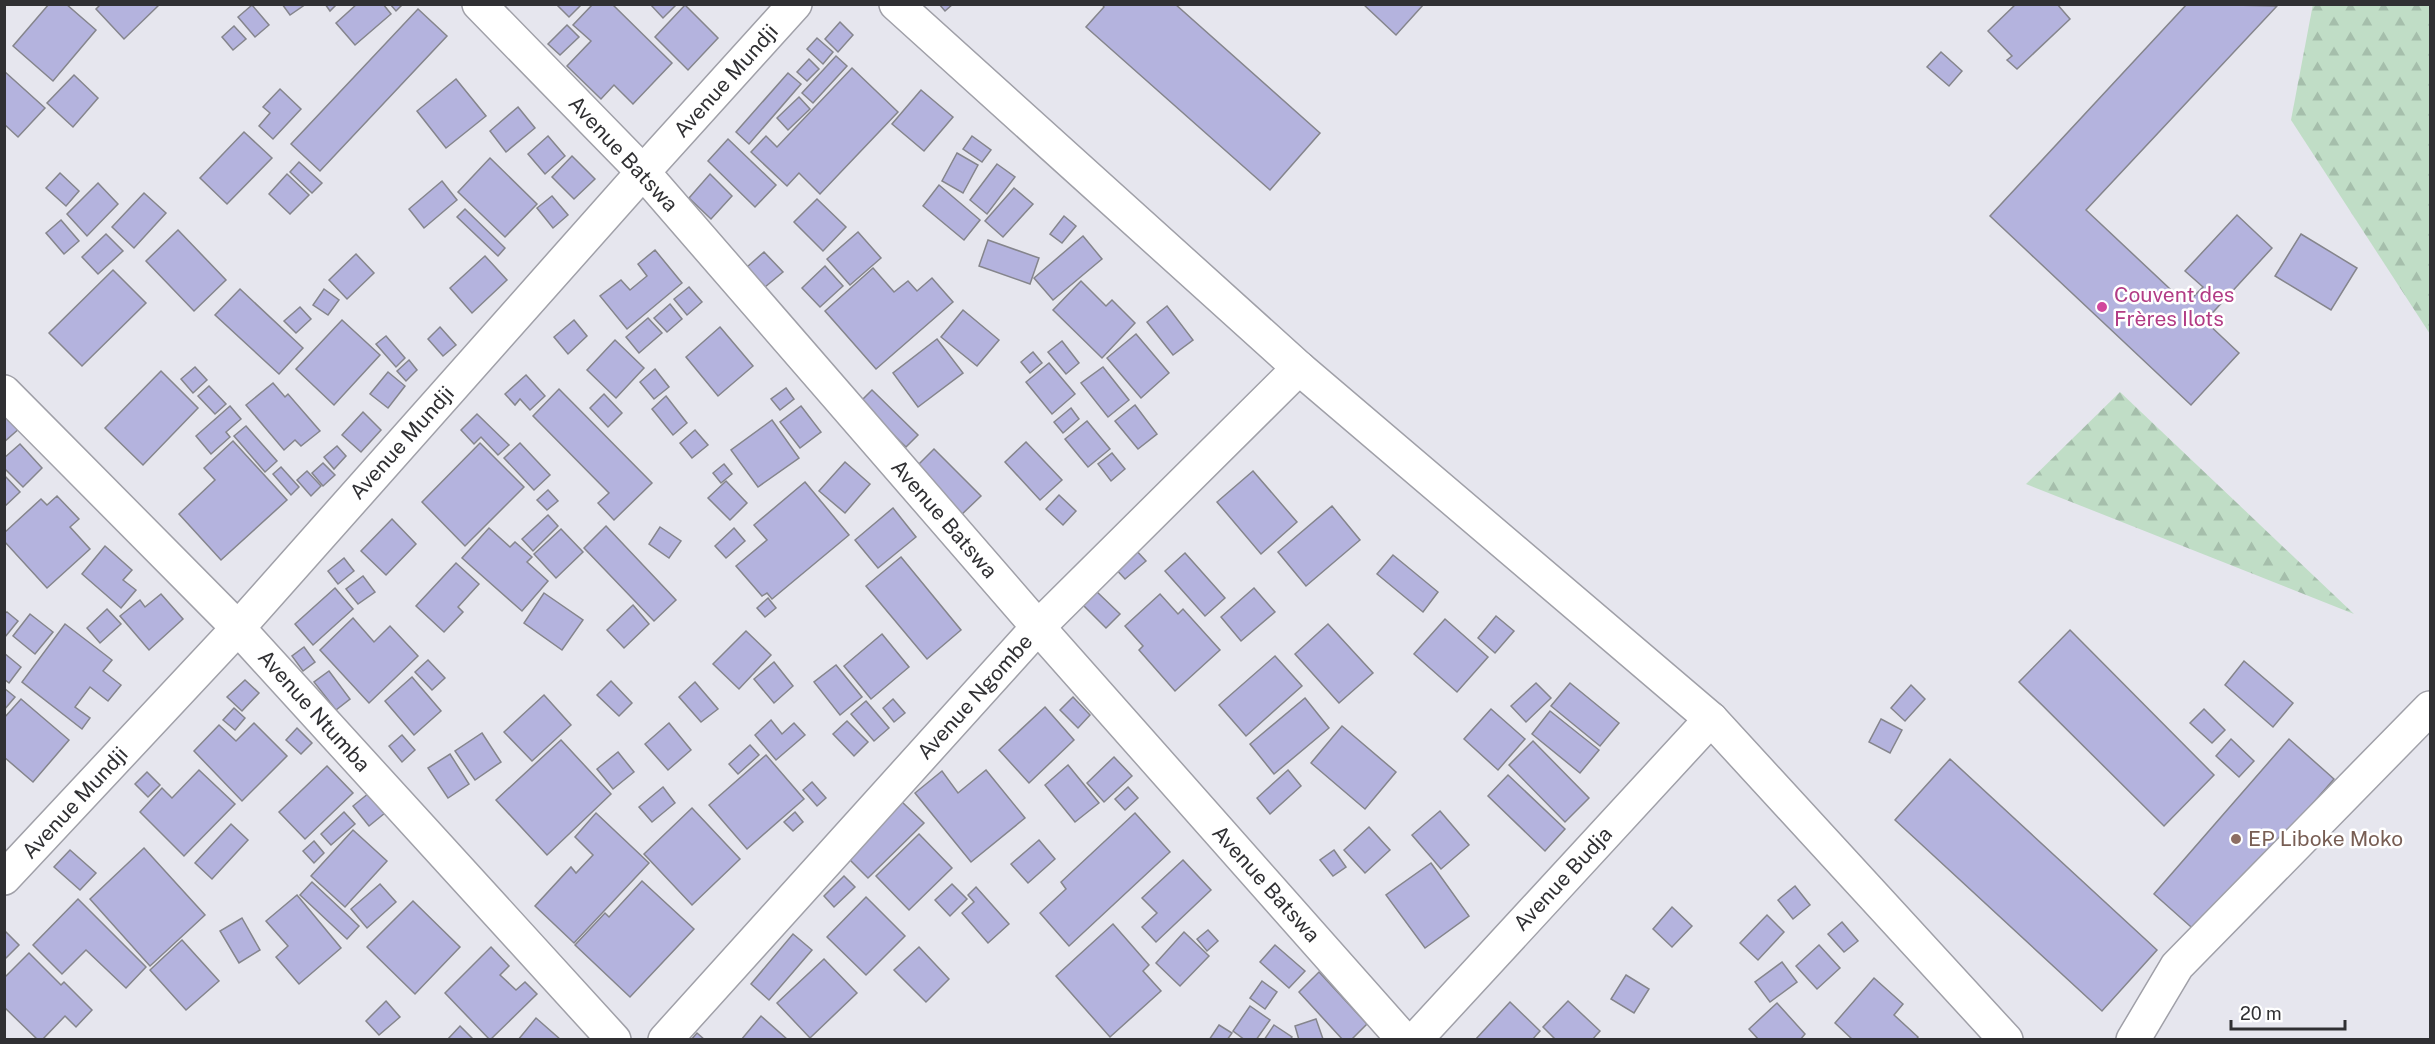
<svg xmlns="http://www.w3.org/2000/svg" width="2435" height="1044" font-family="'Public Sans',sans-serif">
<style>
.forest{fill:url(#forest-firs)}
.building{fill:#b4b3de;stroke:#85858c;stroke-width:1.5}
.lines{fill:none;stroke-linecap:round;stroke-linejoin:round}
.minor-casing{stroke:#a0a0a8;stroke-width:36}
.minor{stroke:#fff;stroke-width:33}
.hotel-dot{fill:#d1479c;stroke:#fff;stroke-width:2}
.education-dot{fill:#8d6e63;stroke:#fff;stroke-width:2}
.labels{text-anchor:middle;stroke-width:5;stroke-linejoin:round;paint-order:stroke}
.street-label{font-size:21px;fill:#303033;stroke:#fff}
.hotel-label{font-size:21px;fill:#b23c85;stroke:#fff;text-anchor:start}
.education-label{font-size:21px;fill:#785e54;stroke:#fff;text-anchor:start}
</style>
<defs>
<pattern id="forest-firs" width="22" height="20" patternUnits="userSpaceOnUse" patternTransform="scale(1.5)"><rect width="22" height="20" fill="#c0ddc6"/><path d="M5 1l3.5 6h-7zM16 11l3.5 6h-7z" fill="#a5beab"/></pattern>
</defs>
<rect width="100%" height="100%" fill="#e6e6ee"/>
<g class="forest">
<polygon points="2313,4 2430,5 2430,334 2291,120"/>
<polygon points="2120,392 2354,614 2026,484"/>
</g>
<g class="building">
<polygon points="49,4 66,4 96,30 53,81 13,46"/>
<polygon points="101,4 160,4 124,39 96,9"/>
<polygon points="282,4 306,4 290,15"/>
<polygon points="325,4 337,4 330,11"/>
<polygon points="357,4 383,4 391,14 355,45 336,23"/>
<polygon points="390,4 403,4 396,11"/>
<polygon points="556,4 582,4 569,17"/>
<polygon points="593,4 612,4 672,63 633,104 614,85 601,99 567,66 591,41 573,25"/>
<polygon points="650,4 677,4 663,18"/>
<polygon points="939,4 953,4 945,11"/>
<polygon points="1102,4 1175,4 1320,133 1270,190 1086,27 1104,7"/>
<polygon points="1363,4 1424,4 1396,35"/>
<polygon points="2016,4 2057,4 2070,19 2017,69 2007,60 2012,56 1988,31"/>
<polygon points="2187,4 2277,6 2086,210 2186,304 2203,287 2185,271 2237,215 2272,248 2205,321 2239,353 2191,405 1990,216"/>
<polygon points="252,5 269,25 255,37 238,17"/>
<polygon points="685,5 718,38 688,70 655,37"/>
<polygon points="418,9 447,36 320,171 291,144"/>
<polygon points="840,22 853,35 838,52 825,39"/>
<polygon points="567,25 579,37 560,55 548,44"/>
<polygon points="234,26 246,39 233,50 222,37"/>
<polygon points="817,38 833,52 823,64 807,49"/>
<polygon points="1941,52 1962,71 1949,86 1927,67"/>
<polygon points="836,56 847,66 813,103 802,93"/>
<polygon points="809,59 819,69 807,81 797,72"/>
<polygon points="852,68 898,112 820,194 799,173 787,186 751,152 766,136 777,147"/>
<polygon points="4,71 45,108 18,137 4,124"/>
<polygon points="788,73 801,84 749,144 736,132"/>
<polygon points="74,75 98,98 73,127 47,103"/>
<polygon points="456,79 486,116 446,148 417,111"/>
<polygon points="280,89 301,109 273,139 259,126 270,113 263,107"/>
<polygon points="921,90 953,117 924,151 892,124"/>
<polygon points="799,97 810,109 788,130 777,118"/>
<polygon points="518,107 535,128 506,152 490,131"/>
<polygon points="244,132 272,158 227,204 200,178"/>
<polygon points="548,136 565,156 545,174 528,154"/>
<polygon points="972,136 991,150 982,162 963,149"/>
<polygon points="728,139 776,185 755,207 708,161"/>
<polygon points="957,153 978,165 963,193 942,181"/>
<polygon points="572,156 595,179 574,199 552,177"/>
<polygon points="490,158 537,204 505,237 458,192"/>
<polygon points="299,162 322,183 312,193 290,172"/>
<polygon points="997,164 1015,177 987,214 970,200"/>
<polygon points="60,173 79,191 66,206 46,188"/>
<polygon points="287,174 309,195 290,214 269,194"/>
<polygon points="710,174 732,196 711,219 689,198"/>
<polygon points="442,181 457,200 424,228 409,209"/>
<polygon points="98,183 118,204 87,236 67,214"/>
<polygon points="939,185 980,220 964,240 923,206"/>
<polygon points="1014,188 1033,204 1003,237 985,221"/>
<polygon points="144,193 166,213 134,248 112,227"/>
<polygon points="552,196 568,215 553,228 537,208"/>
<polygon points="817,199 846,227 823,251 794,222"/>
<polygon points="465,209 505,248 498,256 457,217"/>
<polygon points="1064,216 1076,226 1062,243 1050,234"/>
<polygon points="61,220 79,241 64,254 46,233"/>
<polygon points="178,230 226,280 194,311 146,261"/>
<polygon points="858,232 881,258 850,285 827,259"/>
<polygon points="106,234 123,251 98,274 82,257"/>
<polygon points="2301,234 2357,268 2331,310 2275,276"/>
<polygon points="1083,236 1102,259 1053,300 1034,278"/>
<polygon points="988,240 1039,258 1030,284 979,266"/>
<polygon points="655,250 682,283 627,329 600,296 621,280 630,290 647,276 638,264"/>
<polygon points="764,252 783,272 765,287 747,267"/>
<polygon points="356,254 374,273 347,299 329,280"/>
<polygon points="485,256 507,280 472,313 450,288"/>
<polygon points="825,266 843,286 820,307 802,288"/>
<polygon points="873,268 894,292 908,281 917,291 932,278 953,302 876,369 825,311"/>
<polygon points="113,270 146,303 82,366 49,333"/>
<polygon points="1081,281 1106,306 1112,300 1135,323 1102,358 1053,310"/>
<polygon points="689,287 702,302 687,315 674,299"/>
<polygon points="240,289 303,348 279,374 215,315"/>
<polygon points="324,289 339,300 328,315 313,305"/>
<polygon points="670,304 682,319 667,332 654,318"/>
<polygon points="1167,306 1193,340 1173,355 1147,322"/>
<polygon points="300,307 311,319 296,333 284,321"/>
<polygon points="963,310 999,340 977,366 941,337"/>
<polygon points="648,318 662,333 639,353 626,337"/>
<polygon points="342,320 380,355 334,405 296,369"/>
<polygon points="574,320 587,336 568,354 554,337"/>
<polygon points="440,327 456,345 443,356 428,339"/>
<polygon points="720,327 753,366 718,396 686,357"/>
<polygon points="1136,334 1169,373 1141,398 1107,358"/>
<polygon points="386,336 405,358 396,367 376,344"/>
<polygon points="937,339 963,373 918,407 893,373"/>
<polygon points="615,340 644,368 616,398 587,370"/>
<polygon points="1062,341 1079,363 1066,374 1048,352"/>
<polygon points="1033,352 1042,363 1030,373 1021,362"/>
<polygon points="409,360 417,370 406,381 397,371"/>
<polygon points="1049,363 1075,394 1052,414 1026,382"/>
<polygon points="195,367 207,380 193,393 181,379"/>
<polygon points="1103,367 1129,400 1108,417 1081,383"/>
<polygon points="655,369 669,387 654,399 640,382"/>
<polygon points="161,371 198,408 143,465 105,428"/>
<polygon points="388,372 405,386 388,408 370,394"/>
<polygon points="526,375 545,396 530,410 520,399 515,405 505,394"/>
<polygon points="273,383 285,397 288,394 320,431 301,446 295,440 284,450 246,405"/>
<polygon points="209,386 226,404 215,414 198,396"/>
<polygon points="786,388 794,399 780,410 771,399"/>
<polygon points="559,389 652,483 614,520 598,503 609,493 533,416"/>
<polygon points="872,390 918,435 906,447 860,402"/>
<polygon points="604,394 622,413 608,427 590,408"/>
<polygon points="666,396 687,423 673,435 652,409"/>
<polygon points="1135,405 1157,434 1138,449 1115,421"/>
<polygon points="230,406 241,419 226,432 230,437 211,454 196,436"/>
<polygon points="801,406 821,432 800,448 780,422"/>
<polygon points="1071,408 1079,419 1063,433 1054,422"/>
<polygon points="363,412 381,430 361,452 342,435"/>
<polygon points="9,414 21,427 4,442 4,418"/>
<polygon points="477,414 509,445 498,455 481,437 474,444 461,430"/>
<polygon points="772,420 799,458 758,487 731,450"/>
<polygon points="1087,421 1110,449 1088,467 1065,439"/>
<polygon points="246,426 277,461 265,472 234,436"/>
<polygon points="695,430 708,445 692,458 680,443"/>
<polygon points="233,441 287,500 221,560 179,514 215,480 204,468"/>
<polygon points="1026,442 1062,480 1040,500 1005,462"/>
<polygon points="480,443 524,487 465,546 422,502"/>
<polygon points="520,443 550,475 534,490 504,458"/>
<polygon points="20,444 42,468 23,487 4,468 4,458"/>
<polygon points="337,446 346,456 334,469 324,457"/>
<polygon points="934,449 981,496 959,517 913,470"/>
<polygon points="1112,453 1125,469 1111,481 1098,464"/>
<polygon points="845,462 870,484 845,513 819,491"/>
<polygon points="323,463 335,475 323,486 312,473"/>
<polygon points="724,464 732,474 721,483 713,473"/>
<polygon points="281,467 299,487 291,495 273,474"/>
<polygon points="307,471 321,486 311,496 297,480"/>
<polygon points="1253,471 1297,522 1261,554 1217,502"/>
<polygon points="4,475 20,492 4,507"/>
<polygon points="726,481 747,503 730,520 708,498"/>
<polygon points="805,482 849,535 772,599 767,593 762,596 736,566 767,540 754,525"/>
<polygon points="548,490 558,501 547,510 537,500"/>
<polygon points="1059,495 1076,511 1063,525 1046,509"/>
<polygon points="57,496 79,519 70,527 90,549 47,588 4,541 4,533 41,499 47,505"/>
<polygon points="1332,506 1360,540 1306,586 1278,552"/>
<polygon points="893,508 916,537 878,568 855,540"/>
<polygon points="548,515 558,526 533,551 522,539"/>
<polygon points="392,519 416,544 386,575 361,551"/>
<polygon points="606,526 676,600 654,621 584,548"/>
<polygon points="660,527 681,541 669,558 649,544"/>
<polygon points="489,528 510,547 515,542 532,557 527,562 548,581 522,611 462,558"/>
<polygon points="734,528 745,541 726,558 715,546"/>
<polygon points="561,529 583,552 556,578 534,554"/>
<polygon points="105,546 132,570 123,580 136,590 121,608 82,574"/>
<polygon points="1134,548 1146,561 1125,579 1113,566"/>
<polygon points="1185,553 1225,598 1205,616 1165,571"/>
<polygon points="1393,555 1438,592 1423,612 1377,574"/>
<polygon points="901,557 961,630 927,659 866,586"/>
<polygon points="344,558 354,571 338,584 328,571"/>
<polygon points="456,563 479,584 458,607 463,612 444,632 416,606"/>
<polygon points="363,576 375,592 358,604 346,589"/>
<polygon points="335,588 353,609 313,645 295,624"/>
<polygon points="1254,588 1275,612 1241,641 1221,617"/>
<polygon points="1095,590 1120,614 1106,628 1082,604"/>
<polygon points="544,593 583,620 562,650 524,623"/>
<polygon points="161,594 183,619 149,650 120,616 140,600 145,607"/>
<polygon points="1160,594 1178,614 1183,609 1220,650 1175,691 1139,650 1143,646 1125,626"/>
<polygon points="768,598 776,608 765,617 757,608"/>
<polygon points="633,605 649,624 624,648 607,630"/>
<polygon points="107,609 121,624 100,643 87,628"/>
<polygon points="7,612 18,621 5,637 4,614"/>
<polygon points="30,614 53,632 35,654 13,636"/>
<polygon points="1496,616 1514,631 1495,653 1478,638"/>
<polygon points="353,618 374,642 390,626 418,656 369,703 320,650"/>
<polygon points="1445,619 1488,657 1457,692 1414,654"/>
<polygon points="65,624 112,660 103,671 121,685 108,701 90,687 75,707 90,718 82,729 22,682"/>
<polygon points="1328,624 1373,673 1339,703 1295,654"/>
<polygon points="2070,630 2214,775 2164,826 2019,682"/>
<polygon points="746,631 771,655 739,689 713,664"/>
<polygon points="882,634 909,667 871,699 844,666"/>
<polygon points="304,647 315,662 303,671 292,656"/>
<polygon points="4,653 21,667 9,683 4,679"/>
<polygon points="1275,656 1302,686 1246,736 1219,705"/>
<polygon points="428,660 445,678 432,690 415,672"/>
<polygon points="2244,661 2293,703 2273,727 2225,685"/>
<polygon points="774,662 793,686 774,703 754,679"/>
<polygon points="836,665 862,697 840,715 814,682"/>
<polygon points="329,671 350,699 336,710 314,682"/>
<polygon points="412,677 441,711 414,735 385,701"/>
<polygon points="245,680 259,693 242,711 227,697"/>
<polygon points="611,681 632,703 619,716 597,695"/>
<polygon points="695,682 718,709 701,722 679,697"/>
<polygon points="1536,683 1551,698 1526,722 1511,706"/>
<polygon points="1570,683 1619,723 1600,746 1551,706"/>
<polygon points="1911,685 1925,699 1905,721 1891,708"/>
<polygon points="4,688 15,697 4,710"/>
<polygon points="544,695 571,725 532,761 504,732"/>
<polygon points="1073,697 1090,715 1078,728 1060,710"/>
<polygon points="1305,698 1329,728 1274,774 1250,744"/>
<polygon points="21,699 69,740 33,782 4,757 4,718"/>
<polygon points="893,699 905,713 894,722 883,708"/>
<polygon points="866,701 889,728 874,741 851,714"/>
<polygon points="1045,707 1074,740 1029,783 999,750"/>
<polygon points="234,708 245,718 235,730 223,720"/>
<polygon points="1491,709 1525,739 1498,770 1464,739"/>
<polygon points="2204,709 2225,730 2212,743 2190,723"/>
<polygon points="1550,711 1599,750 1580,773 1532,734"/>
<polygon points="1881,719 1902,730 1890,753 1869,742"/>
<polygon points="771,720 782,734 794,723 805,735 776,760 755,735"/>
<polygon points="847,721 868,742 854,756 833,734"/>
<polygon points="254,723 287,756 242,801 194,751 219,725 236,741"/>
<polygon points="669,723 691,750 668,770 645,744"/>
<polygon points="1342,726 1396,772 1365,809 1311,763"/>
<polygon points="297,728 312,743 301,754 286,740"/>
<polygon points="482,733 501,762 475,780 455,751"/>
<polygon points="402,735 415,750 402,762 389,746"/>
<polygon points="2231,739 2254,761 2239,777 2216,756"/>
<polygon points="2289,739 2334,779 2199,934 2154,894"/>
<polygon points="561,740 611,794 547,855 496,800"/>
<polygon points="1533,741 1589,798 1565,822 1509,765"/>
<polygon points="750,745 759,755 738,774 729,764"/>
<polygon points="618,752 634,772 613,789 597,769"/>
<polygon points="450,754 469,784 448,798 428,768"/>
<polygon points="766,755 804,799 747,849 709,805"/>
<polygon points="1114,757 1132,776 1104,802 1087,783"/>
<polygon points="1950,759 2157,950 2102,1011 1895,820"/>
<polygon points="1068,765 1099,803 1075,822 1045,785"/>
<polygon points="327,766 353,793 305,839 279,812"/>
<polygon points="199,770 235,804 184,856 140,812 162,788 172,798"/>
<polygon points="986,770 1025,818 971,862 915,793 942,771 958,793"/>
<polygon points="1288,770 1301,786 1270,814 1257,798"/>
<polygon points="147,772 160,785 148,797 135,784"/>
<polygon points="1508,775 1565,829 1545,851 1488,796"/>
<polygon points="812,782 826,798 817,806 803,790"/>
<polygon points="663,787 675,803 652,822 639,807"/>
<polygon points="1128,787 1138,798 1125,810 1115,799"/>
<polygon points="369,793 385,813 369,826 353,806"/>
<polygon points="901,801 924,823 868,878 846,856"/>
<polygon points="692,808 740,859 692,905 644,854"/>
<polygon points="1440,811 1469,845 1441,869 1412,835"/>
<polygon points="344,812 355,824 331,845 321,834"/>
<polygon points="795,812 803,822 793,831 784,822"/>
<polygon points="596,813 649,863 574,943 535,906 571,867 576,873 593,855 575,837"/>
<polygon points="1135,813 1170,852 1069,946 1040,913 1066,889 1061,882"/>
<polygon points="231,824 248,840 212,879 195,863"/>
<polygon points="1369,827 1390,850 1365,873 1344,850"/>
<polygon points="353,830 387,861 345,907 311,876"/>
<polygon points="919,834 952,868 909,910 876,876"/>
<polygon points="1039,840 1055,859 1028,883 1011,864"/>
<polygon points="314,841 324,853 314,863 303,851"/>
<polygon points="144,848 205,915 150,966 90,899"/>
<polygon points="70,850 96,873 80,890 54,867"/>
<polygon points="1334,850 1346,867 1333,876 1320,860"/>
<polygon points="1183,860 1211,890 1156,942 1142,927 1157,913 1142,898"/>
<polygon points="1431,863 1469,916 1425,948 1386,895"/>
<polygon points="844,876 855,887 834,907 824,896"/>
<polygon points="642,881 694,929 630,997 575,945 605,913 609,917"/>
<polygon points="312,882 359,926 347,939 300,895"/>
<polygon points="380,884 396,902 367,928 351,909"/>
<polygon points="952,884 967,899 950,916 935,900"/>
<polygon points="1795,886 1810,905 1793,919 1778,900"/>
<polygon points="976,887 1009,924 988,943 962,913 974,902 968,895"/>
<polygon points="297,895 341,948 299,984 276,957 288,946 266,921"/>
<polygon points="866,897 905,936 866,975 827,937"/>
<polygon points="78,899 146,967 126,988 86,950 62,974 33,945"/>
<polygon points="413,901 460,947 415,994 367,947"/>
<polygon points="1672,907 1692,926 1672,947 1653,929"/>
<polygon points="1767,915 1784,932 1758,960 1740,943"/>
<polygon points="242,918 260,950 239,963 220,931"/>
<polygon points="1842,922 1858,941 1844,952 1828,934"/>
<polygon points="1113,924 1149,965 1143,971 1161,991 1110,1037 1056,976"/>
<polygon points="4,930 19,945 4,960"/>
<polygon points="1208,930 1218,941 1207,951 1197,939"/>
<polygon points="1184,932 1209,956 1180,986 1156,963"/>
<polygon points="793,934 812,950 769,1000 751,984"/>
<polygon points="182,940 219,981 186,1010 150,970"/>
<polygon points="1275,945 1305,971 1289,988 1260,962"/>
<polygon points="1819,945 1840,968 1817,989 1796,966"/>
<polygon points="491,947 509,966 500,975 516,990 525,982 537,994 490,1040 445,993"/>
<polygon points="919,947 949,979 926,1002 894,970"/>
<polygon points="29,953 61,985 64,982 92,1010 76,1027 65,1016 42,1040 38,1040 4,1007 4,978"/>
<polygon points="824,959 857,993 810,1038 777,1003"/>
<polygon points="1782,962 1797,982 1770,1002 1755,982"/>
<polygon points="1319,972 1367,1024 1351,1040 1343,1040 1299,992"/>
<polygon points="1626,975 1649,989 1634,1013 1611,999"/>
<polygon points="1874,978 1903,1004 1894,1015 1918,1037 1916,1040 1853,1040 1835,1023"/>
<polygon points="1262,981 1277,992 1265,1009 1250,998"/>
<polygon points="386,1001 400,1017 379,1035 366,1021"/>
<polygon points="1568,1001 1600,1031 1592,1040 1556,1040 1543,1027"/>
<polygon points="1510,1002 1540,1031 1532,1040 1475,1040"/>
<polygon points="1777,1003 1805,1034 1800,1040 1759,1040 1749,1029"/>
<polygon points="1250,1006 1270,1020 1256,1040 1245,1040 1233,1031"/>
<polygon points="761,1016 788,1040 741,1040"/>
<polygon points="536,1018 561,1040 518,1040"/>
<polygon points="1316,1019 1323,1039 1299,1040 1295,1026"/>
<polygon points="1219,1025 1232,1033 1227,1040 1209,1040"/>
<polygon points="1274,1025 1292,1037 1290,1040 1264,1040"/>
<polygon points="460,1026 474,1040 447,1040"/>
<polygon points="697,1033 705,1040 691,1040"/>
</g>
<g class="lines">
<defs>
<g id="minor">
<polyline points="479,4 643,172 1038,627 1404,1040"/>
<polyline points="896,4 1299,368 1711,719 2006,1040"/>
<polyline points="4,392 238,628 614,1040"/>
<polyline points="4,878 238,628 643,172 795,4"/>
<polyline points="665,1040 1038,627 1299,368"/>
<polyline points="1415,1040 1711,719"/>
<polyline points="2133,1040 2177,966 2430,708"/>
</g>
</defs>
<use href="#minor" class="minor-casing"/>
<use href="#minor" class="minor"/>
</g>
<circle class="hotel-dot" cx="2102" cy="307" r="6"/>
<circle class="education-dot" cx="2236" cy="839" r="6"/>
<g class="labels">
<g class="street-label">
<text transform="translate(726 81) rotate(-48)" y="7">Avenue Mundji</text>
<text transform="translate(623 154) rotate(47)" y="7">Avenue Batswa</text>
<text transform="translate(402 443) rotate(-48)" y="7">Avenue Mundji</text>
<text transform="translate(944 519) rotate(49)" y="7">Avenue Batswa</text>
<text transform="translate(975 697) rotate(-48)" y="7">Avenue Ngombe</text>
<text transform="translate(314 711) rotate(48)" y="7">Avenue Ntumba</text>
<text transform="translate(75 803) rotate(-47)" y="7">Avenue Mundji</text>
<text transform="translate(1563 879) rotate(-47)" y="7">Avenue Budja</text>
<text transform="translate(1266 884) rotate(48)" y="7">Avenue Batswa</text>
</g>
<g class="hotel-label">
<text x="2114" y="302">Couvent des<tspan x="2114" dy="24">Frères Ilots</tspan></text>
</g>
<g class="education-label">
<text x="2248" y="846">EP Liboke Moko</text>
</g>
</g>
<rect width="2435" height="1044" fill="none" stroke="#303033" stroke-width="12"/>
<path d="M2231 1020v9h114v-9" fill="none" stroke="#303033" stroke-width="3"/>
<text x="2240" y="1020" font-size="18" fill="#303033" stroke="#ffffff" stroke-width="4.5" paint-order="stroke">20 m</text>
</svg>
